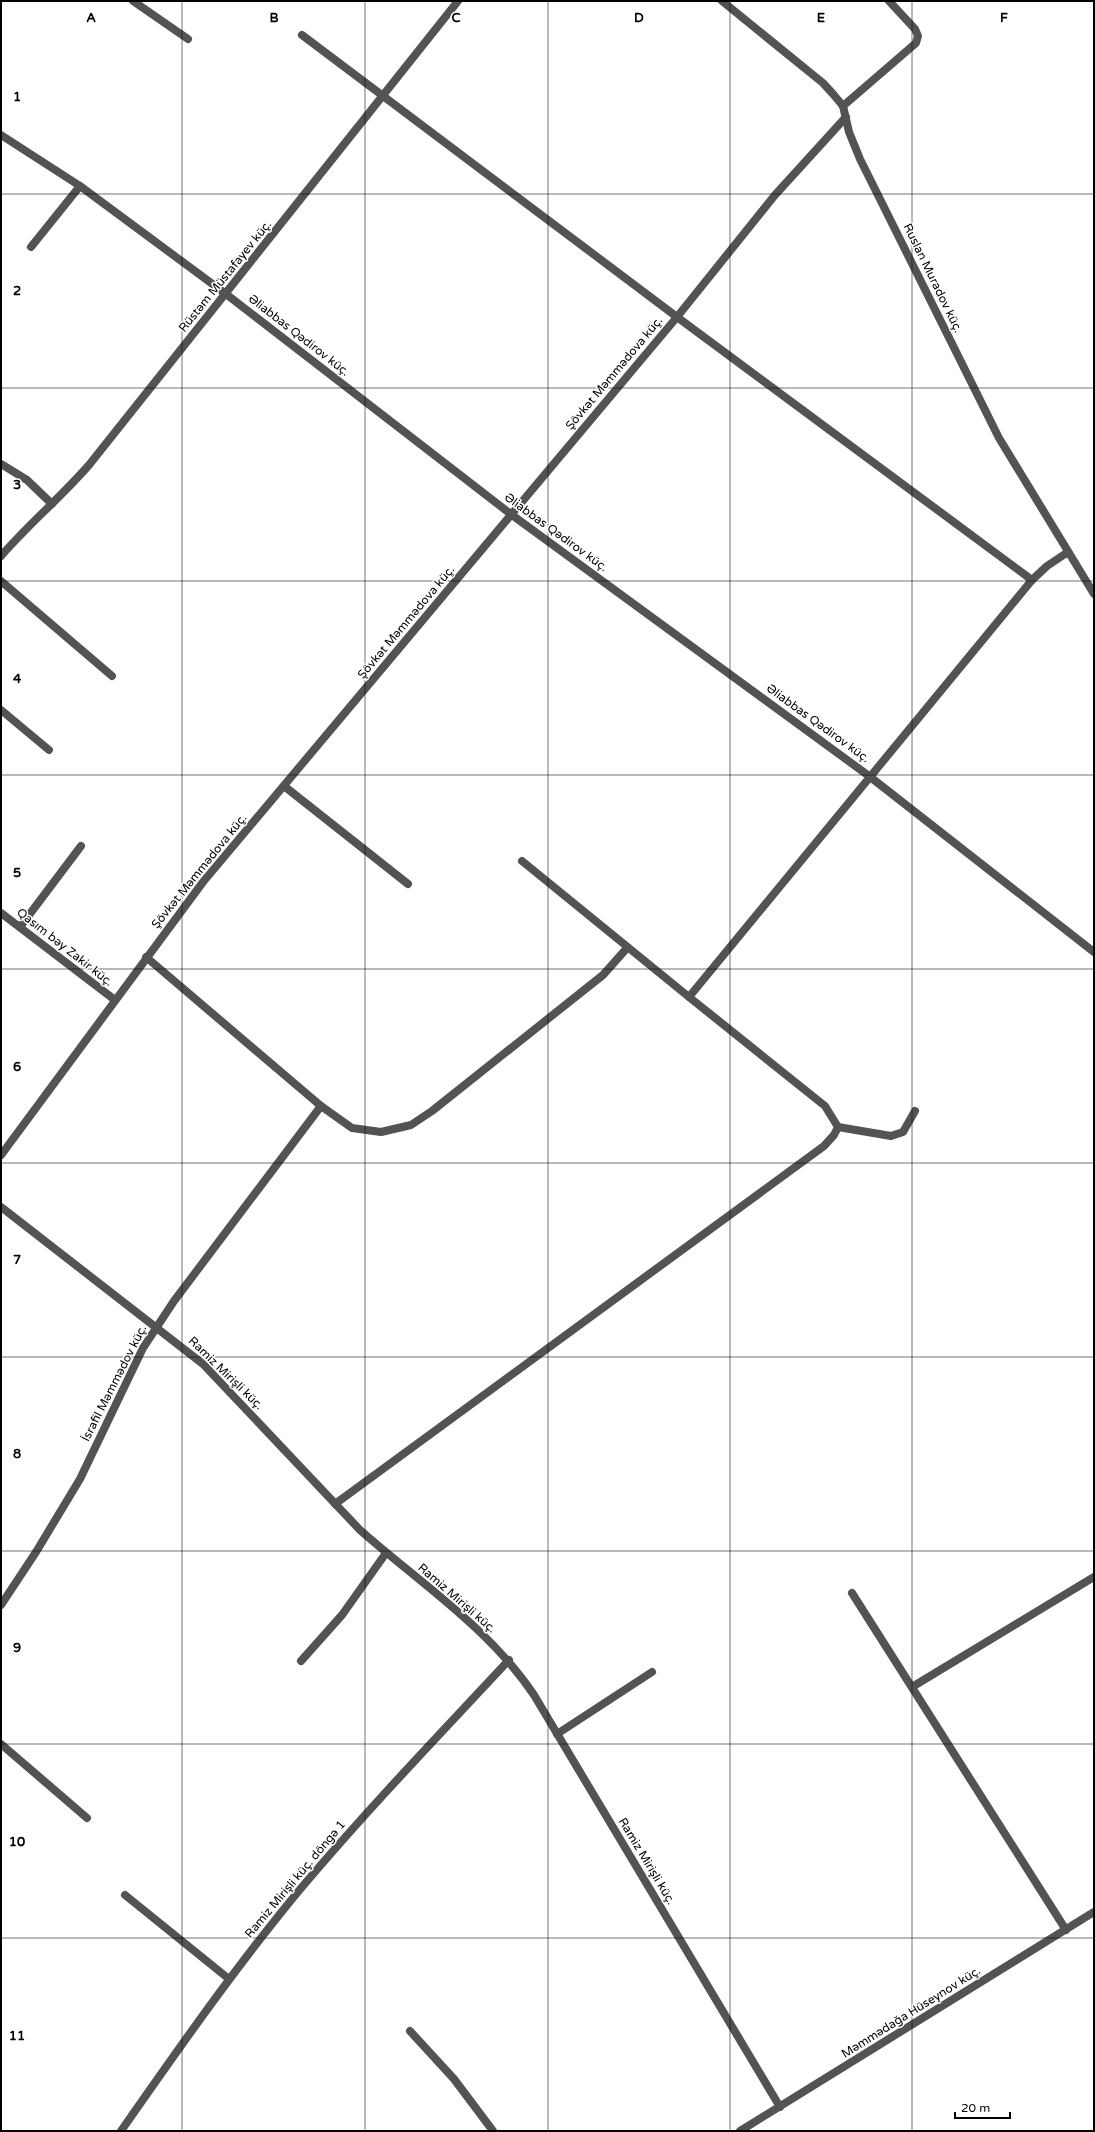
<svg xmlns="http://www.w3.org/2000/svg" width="1095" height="2132" font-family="'Varela Round',sans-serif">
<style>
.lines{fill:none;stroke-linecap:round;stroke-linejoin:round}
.street{stroke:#535353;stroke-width:8}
.grid{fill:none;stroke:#000;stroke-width:1;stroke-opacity:0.55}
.labels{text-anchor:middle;stroke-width:3;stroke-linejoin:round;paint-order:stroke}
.street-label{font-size:12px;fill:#000;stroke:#fff}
.grid-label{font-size:13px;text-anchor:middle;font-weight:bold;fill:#000;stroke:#fff;stroke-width:3;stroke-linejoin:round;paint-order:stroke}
</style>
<rect width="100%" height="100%" fill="#fff"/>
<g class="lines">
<g class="street">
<polyline points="133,1 188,39"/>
<polyline points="722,1 823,83 833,94 843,106 849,132 860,159 999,438 1094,594"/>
<polyline points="302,35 677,317 1032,580"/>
<polyline points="843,106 916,43 918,36 915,29 889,1"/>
<polyline points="1,135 80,186 226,294 512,515 869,776 1094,952"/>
<polyline points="31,247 80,186"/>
<polyline points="1,464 27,480 52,504"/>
<path d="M 1,556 C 29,524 61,497 89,465 L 458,1"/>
<polyline points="1,581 112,676"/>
<polyline points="1,710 49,750"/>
<polyline points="284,786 408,884"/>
<polyline points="522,861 689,997"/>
<polyline points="1,913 115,1000"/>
<polyline points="20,927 81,846"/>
<polyline points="146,957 321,1106 352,1128 381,1132 411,1125 432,1111 603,975 627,948"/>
<polyline points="838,1127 891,1136 903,1132 915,1111"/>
<polyline points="1,1155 203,882 677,317 775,195 846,117"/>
<path d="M 1,1207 L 203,1364 L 360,1530 C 420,1583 489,1628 534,1695 L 780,2107"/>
<polyline points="335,1504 824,1146 834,1135 838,1127 825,1106 689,997 1032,580 1047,566 1068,552"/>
<polyline points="852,1593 1066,1930"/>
<polyline points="1,1605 36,1552 80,1479 143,1348 174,1301 321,1106"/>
<polyline points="301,1661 342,1615 386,1553"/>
<polyline points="912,1687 1094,1577"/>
<polyline points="557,1734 652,1672"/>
<polyline points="1,1744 87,1818"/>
<polyline points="125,1895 229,1979"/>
<polyline points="410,2031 454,2079 493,2131"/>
<path d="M 121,2131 C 179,2048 237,1965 302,1887 C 368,1809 439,1735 509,1660"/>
<polyline points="740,2131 1094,1912"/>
</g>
</g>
<path class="grid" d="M 182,1 L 182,2131M 365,1 L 365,2131M 548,1 L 548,2131M 730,1 L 730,2131M 912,1 L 912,2131M 1,194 L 1094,194M 1,388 L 1094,388M 1,581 L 1094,581M 1,775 L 1094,775M 1,969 L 1094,969M 1,1163 L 1094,1163M 1,1357 L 1094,1357M 1,1551 L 1094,1551M 1,1744 L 1094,1744M 1,1938 L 1094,1938"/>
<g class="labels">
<g class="street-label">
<text transform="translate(225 276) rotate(-51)" y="4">Rüstəm Müstafayev küç.</text>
<text transform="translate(933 278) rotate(64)" y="4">Ruslan Muradov küç.</text>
<text transform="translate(299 335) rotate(38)" y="4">Əliabbas Qədirov küç.</text>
<text transform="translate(614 373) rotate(-50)" y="4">Şövkət Məmmədova küç.</text>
<text transform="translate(556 532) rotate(36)" y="4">Əliabbas Qədirov küç.</text>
<text transform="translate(406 622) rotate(-50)" y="4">Şövkət Məmmədova küç.</text>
<text transform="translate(818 723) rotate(36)" y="4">Əliabbas Qədirov küç.</text>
<text transform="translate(199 871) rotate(-51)" y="4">Şövkət Məmmədova küç.</text>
<text transform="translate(65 947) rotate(38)" y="4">Qasım bəy Zakir küç.</text>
<text transform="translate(226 1373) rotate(44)" y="4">Ramiz Mirişli küç.</text>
<text transform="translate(114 1383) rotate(-63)" y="4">İsrafil Məmmədov küç.</text>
<text transform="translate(457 1598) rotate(41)" y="4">Ramiz Mirişli küç.</text>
<text transform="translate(647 1861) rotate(59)" y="4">Ramiz Mirişli küç.</text>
<text transform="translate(295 1879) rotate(-50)" y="4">Ramiz Mirişli küç. döngə 1</text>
<text transform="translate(911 2012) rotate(-32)" y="4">Məmmədağa Hüseynov küç.</text>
</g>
</g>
<g class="grid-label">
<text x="91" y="22">A</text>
<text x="274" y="22">B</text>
<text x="456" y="22">C</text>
<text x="639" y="22">D</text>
<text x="821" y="22">E</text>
<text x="1004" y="22">F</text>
<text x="17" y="101">1</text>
<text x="17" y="295">2</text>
<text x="17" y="489">3</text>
<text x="17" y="683">4</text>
<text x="17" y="877">5</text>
<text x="17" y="1071">6</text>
<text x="17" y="1264">7</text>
<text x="17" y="1458">8</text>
<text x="17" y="1652">9</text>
<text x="17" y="1846">10</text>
<text x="17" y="2040">11</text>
</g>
<rect width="1095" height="2132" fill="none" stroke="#000000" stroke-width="4"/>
<path d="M955 2112v6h55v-6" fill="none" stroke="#000000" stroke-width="2"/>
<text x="961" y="2112" font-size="12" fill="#000000" stroke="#ffffff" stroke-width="3" paint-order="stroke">20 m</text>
</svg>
